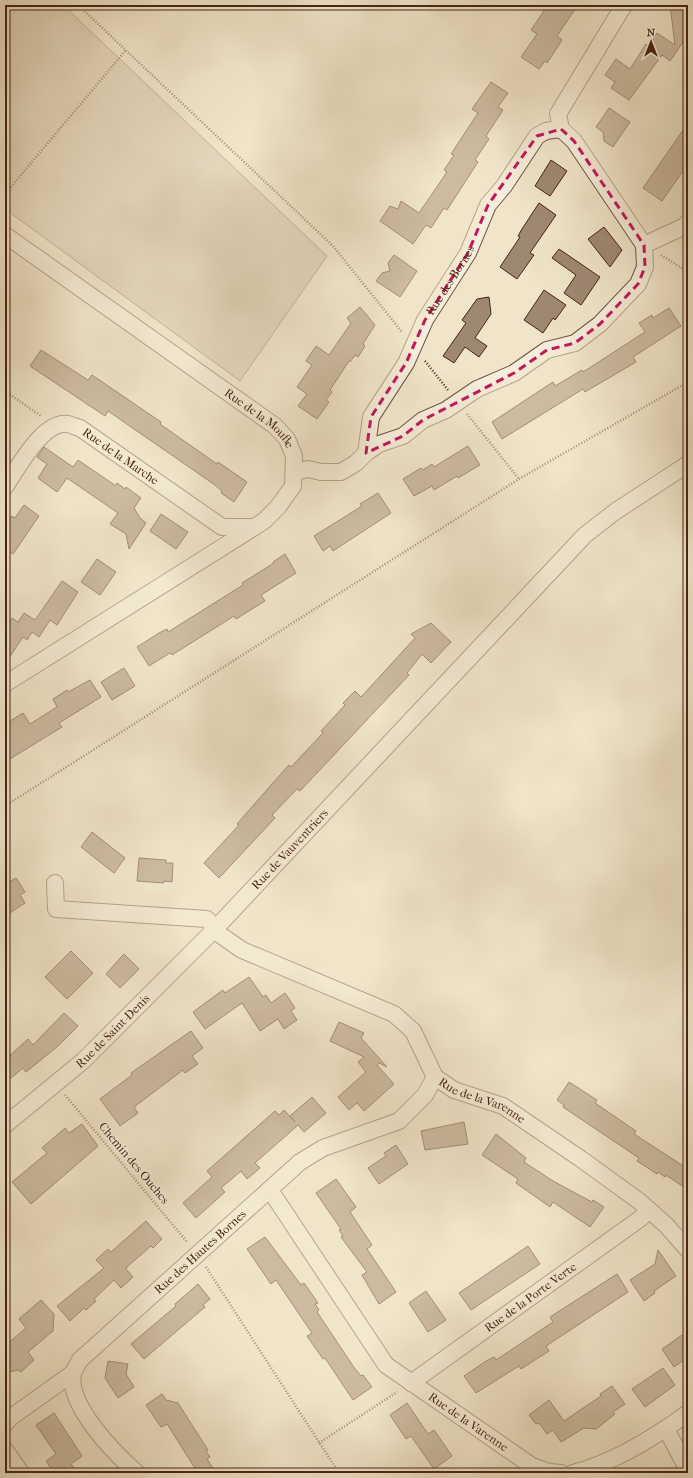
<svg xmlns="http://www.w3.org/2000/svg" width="693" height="1478" font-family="'IM FELL French Canon',serif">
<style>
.green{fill:#d3c4aa;stroke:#8d745f}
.building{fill:#9f8872;stroke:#472414}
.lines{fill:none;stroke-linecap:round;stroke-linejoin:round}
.street-casing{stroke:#715441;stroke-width:18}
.path{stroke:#472414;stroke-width:2.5;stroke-dasharray:1 2;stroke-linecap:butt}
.street{stroke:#f5eedc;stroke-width:16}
.marked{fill:none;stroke:#c2185b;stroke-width:3;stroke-dasharray:8 5;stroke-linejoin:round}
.labels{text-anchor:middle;stroke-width:3;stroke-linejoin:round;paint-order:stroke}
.street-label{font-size:12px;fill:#472414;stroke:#f5eedc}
</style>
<rect width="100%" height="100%" fill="#f0e5c9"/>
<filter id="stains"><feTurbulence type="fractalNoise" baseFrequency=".005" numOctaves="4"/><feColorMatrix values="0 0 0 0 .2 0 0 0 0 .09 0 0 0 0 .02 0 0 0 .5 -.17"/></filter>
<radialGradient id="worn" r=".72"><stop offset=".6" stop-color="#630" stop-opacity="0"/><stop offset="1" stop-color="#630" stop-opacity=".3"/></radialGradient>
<polygon class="green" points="15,5 63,5 327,256 240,381 5,209 5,18"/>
<g class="building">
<polygon points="548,5 578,5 557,36 562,40 547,63 545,61 539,69 521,57 537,34 531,30"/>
<polygon points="670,5 688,5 688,35 670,61 662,55 629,100 611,88 615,82 605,75 616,59 630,69 646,44 649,46 657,33 675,45"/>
<polygon points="491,82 508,93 498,107 503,110 486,136 489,139 475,160 478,162 447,210 444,208 431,228 426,225 413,244 380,221 390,206 398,209 401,201 419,213 447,172 444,170 454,155 451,154 478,113 472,109"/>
<polygon points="609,108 630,122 613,147 604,141 603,132 596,127"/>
<polygon points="688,123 688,164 662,201 643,188"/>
<polygon points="551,160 567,171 550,196 535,186"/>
<polygon points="539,203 556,215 530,253 534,255 517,279 500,267 520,237 518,236 522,229"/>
<polygon points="604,227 622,250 610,267 588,239"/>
<polygon points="559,249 600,277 581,305 564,293 576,275 552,258"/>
<polygon points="394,255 417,271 400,297 376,281 382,273 390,271 388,263"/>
<polygon points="544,290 566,305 555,320 553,318 543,333 524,320"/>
<polygon points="489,297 491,314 475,338 487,346 479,357 465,347 454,363 443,356 466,323 462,320 477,299"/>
<polygon points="360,307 375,325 363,344 365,346 358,357 355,355 350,362 349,361 330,390 332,392 326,400 329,402 317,419 298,406 307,394 297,387 312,365 306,361 316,346 329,355 351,323 347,318"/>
<polygon points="669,308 681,326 633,357 636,362 585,392 583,389 502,439 492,422 553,382 555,386 582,370 583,372 645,332 639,323 652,315 653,318"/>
<polygon points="41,350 88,380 92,375 161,422 160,424 217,464 218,462 247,482 234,502 221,493 222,491 215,485 108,411 105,416 30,366"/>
<polygon points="468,446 480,465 458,478 457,476 434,490 432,486 414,496 403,479 421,468 423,470 432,464 434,467"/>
<polygon points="44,447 73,467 78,460 116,486 117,483 125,489 126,487 141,498 134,508 140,518 146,523 129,549 126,534 110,524 118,513 67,478 57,492 38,478 47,464 37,457"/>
<polygon points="378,493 391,513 333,551 330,546 323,551 314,536 362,506 360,504"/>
<polygon points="24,505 39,516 13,554 5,549 5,526 12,516 15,518"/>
<polygon points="161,514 188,532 176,549 150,531"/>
<polygon points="285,554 296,573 261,595 265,601 236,619 234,616 172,655 170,653 149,666 137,647 159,633 167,629 168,632 243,585 242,583 274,563 273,562"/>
<polygon points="97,559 116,572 100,595 81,582"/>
<polygon points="62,581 78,592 66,611 57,625 50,620 39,637 32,632 27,640 23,637 5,664 5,629 12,618 18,622 24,613 35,620"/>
<polygon points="431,623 451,642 431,663 422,654 407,673 409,675 300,791 297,789 272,815 275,818 219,878 204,863 239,825 237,824 271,785 289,765 291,767 323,733 321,731 345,705 343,703 355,691 361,697 415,638 411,634"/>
<polygon points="124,668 135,686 112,700 101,682"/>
<polygon points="90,680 101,697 59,723 62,727 5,762 5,724 23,713 30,724 57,707 53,699 67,690 68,692"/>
<polygon points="92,832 125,858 114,873 81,847"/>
<polygon points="139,858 166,860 166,863 173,863 172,882 164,881 164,883 137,881"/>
<polygon points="16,878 25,892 20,895 25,903 5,916 5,884"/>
<polygon points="71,951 93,973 67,999 45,977"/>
<polygon points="124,954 139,969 120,988 106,974"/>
<polygon points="249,977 263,997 266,995 271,1003 285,993 295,1008 291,1011 297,1020 284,1029 278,1019 260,1031 242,1003 205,1029 193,1012 223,990 225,993"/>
<polygon points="64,1013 78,1026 58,1046 26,1072 23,1068 5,1083 5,1060 28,1039 33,1045"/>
<polygon points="339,1022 364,1033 361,1038 387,1067 379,1063 377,1065 394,1084 364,1111 357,1103 349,1110 338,1097 366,1072 358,1062 364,1057 330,1041"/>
<polygon points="191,1031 203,1048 192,1056 198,1064 185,1073 183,1070 134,1107 138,1113 120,1126 100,1099 132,1075 131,1073"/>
<polygon points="569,1082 597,1100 595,1103 636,1131 634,1134 688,1169 688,1190 666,1175 665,1177 658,1172 657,1174 637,1161 639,1158 563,1107 564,1105 557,1100"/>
<polygon points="312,1097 326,1113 304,1132 298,1125 255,1163 260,1168 247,1179 241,1171 221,1188 225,1192 196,1218 183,1203 212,1177 207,1171 275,1111 279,1115 284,1110 295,1122 290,1116"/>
<polygon points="464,1122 468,1144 425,1150 421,1131"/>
<polygon points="82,1124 98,1146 31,1204 12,1182 47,1153 42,1148 65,1128 69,1133"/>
<polygon points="496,1134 526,1158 524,1162 553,1181 592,1202 593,1200 604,1207 590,1227 553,1202 550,1207 516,1183 518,1179 482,1155"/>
<polygon points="396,1145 408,1164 379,1184 368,1168 386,1156 384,1153"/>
<polygon points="336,1179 356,1207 350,1212 372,1245 367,1249 396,1292 379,1304 362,1275 367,1272 341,1237 343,1236 339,1230 341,1229 316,1193"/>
<polygon points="146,1221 162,1239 153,1248 151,1246 127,1267 126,1269 133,1277 121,1288 114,1280 94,1299 96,1301 86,1310 84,1308 70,1321 57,1306 104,1268 96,1260 108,1249 111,1252"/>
<polygon points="265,1237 301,1285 304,1283 318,1303 315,1304 319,1310 317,1312 353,1366 361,1376 363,1375 372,1387 353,1400 325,1358 323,1359 307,1336 312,1333 276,1280 271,1284 247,1249"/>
<polygon points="528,1246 540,1264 471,1310 459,1293"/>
<polygon points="658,1250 676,1276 654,1291 655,1293 644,1301 630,1280 655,1264"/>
<polygon points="617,1274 628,1292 546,1346 549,1351 521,1369 519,1366 476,1393 464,1376 486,1361 494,1357 496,1360 553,1322 550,1317"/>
<polygon points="198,1284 210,1299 203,1305 205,1307 144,1359 131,1344 176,1306 175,1304"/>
<polygon points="426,1291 446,1320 428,1332 409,1303"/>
<polygon points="41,1300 54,1314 53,1331 28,1352 34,1360 21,1372 18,1370 5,1373 5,1346 26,1328 19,1319"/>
<polygon points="688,1331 688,1357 674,1367 662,1349"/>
<polygon points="108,1361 128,1364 126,1374 134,1387 118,1398 105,1378"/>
<polygon points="663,1368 675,1385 645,1407 632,1389"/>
<polygon points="612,1386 625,1404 613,1412 615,1414 596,1429 584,1428 561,1442 553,1430 547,1434 540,1424 535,1423 529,1415 549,1400 564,1421 601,1396 600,1394"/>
<polygon points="162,1394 166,1400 178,1403 208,1450 206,1451 210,1457 207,1459 216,1473 198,1473 167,1424 161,1427 146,1405"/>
<polygon points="407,1403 428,1434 434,1430 452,1456 434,1469 411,1436 406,1439 390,1415"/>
<polygon points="54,1413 82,1456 71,1464 78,1473 54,1473 46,1461 56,1454 36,1425"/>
</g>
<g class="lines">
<defs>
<g id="street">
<polyline points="561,129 558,114 624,5"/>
<path id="s1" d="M 5,235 L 275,426 L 287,439 L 294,456 L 293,486 L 278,507 L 264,521 L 5,684"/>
<polyline points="644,245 685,226 688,222"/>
<path id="s2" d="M 294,472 L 308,469 L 321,472 L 341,472 L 356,463 L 366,453 L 371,417 L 406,363 L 425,320 L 468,253 L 488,205 L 504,186 L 537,136 L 546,131 L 561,129 L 574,141 L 644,245 L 645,267 L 638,284 L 600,324 L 575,343 L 547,350 L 514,373 L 477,389 L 446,410 L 423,420 L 403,436 L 379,444 L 366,453"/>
<path id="s3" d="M 5,487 C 17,469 43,420 68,424 C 72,425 76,427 80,428 L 222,527 L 254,527"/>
<path id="s4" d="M 55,883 L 56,909 L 207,919 L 219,934 L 242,950 L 394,1014 L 413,1031 L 435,1077 L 454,1090 L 503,1106 L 581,1159 L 639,1201 L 666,1225 L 688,1250"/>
<path id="s5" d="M 5,1125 L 83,1061 L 214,930 L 585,535 L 616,511 L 688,464"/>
<path id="s6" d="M 270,1190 L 386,1365 L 532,1466 L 549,1472 L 561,1473"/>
<path id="s7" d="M 411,1383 L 641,1218 L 649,1210"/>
<polyline points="5,1424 10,1418 73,1373"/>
<polyline points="666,1429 688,1470"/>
<polyline points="5,1450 21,1473"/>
<path id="s8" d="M 137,1473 C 115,1454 67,1405 73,1374 C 74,1369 78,1364 80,1360 L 300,1162 L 323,1148 L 399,1121 L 425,1095 L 435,1077"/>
<path d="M 573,1473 C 613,1463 655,1437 688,1413"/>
</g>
</defs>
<use href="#street" class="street-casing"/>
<g class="path">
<polyline points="78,5 333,246 402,332"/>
<polyline points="5,194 126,50"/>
<polyline points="661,255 688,272"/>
<polyline points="425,361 448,390"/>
<polyline points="5,391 41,416"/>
<polyline points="467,414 519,479"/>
<polyline points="5,806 519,479 688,382"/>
<polyline points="65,1095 187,1242"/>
<polyline points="206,1267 339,1473"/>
<polyline points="319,1443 397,1392"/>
</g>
<use href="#street" class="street"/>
</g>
<path d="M0 0H693V1478H0ZM 561,129 L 574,141 L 644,245 L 645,267 L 638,284 L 600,324 L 575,343 L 547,350 L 514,373 L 423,420 L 403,436 L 366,453 L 371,417 L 406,363 L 425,320 L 468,253 L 488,205 L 537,136 Z" fill="#f0e5c9" fill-opacity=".55" fill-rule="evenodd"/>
<path class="marked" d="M 561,129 L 574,141 L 644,245 L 645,267 L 638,284 L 600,324 L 575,343 L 547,350 L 514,373 L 423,420 L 403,436 L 366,453 L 371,417 L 406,363 L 425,320 L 468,253 L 488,205 L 537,136 Z"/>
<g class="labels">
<g class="street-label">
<text dy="4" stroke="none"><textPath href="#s2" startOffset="274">Rue des Bornes</textPath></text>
<text dy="4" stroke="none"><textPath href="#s1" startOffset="314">Rue de la Moufle</textPath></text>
<text dy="4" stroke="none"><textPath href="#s3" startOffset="155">Rue de la Marche</textPath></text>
<text dy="4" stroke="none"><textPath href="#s5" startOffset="397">Rue de Vauventriers</textPath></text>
<text dy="4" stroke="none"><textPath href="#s5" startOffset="143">Rue de Saint-Denis</textPath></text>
<text dy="4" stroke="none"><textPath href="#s4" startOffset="519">Rue de la Varenne</textPath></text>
<text transform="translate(134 1163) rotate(50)" y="4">Chemin des Ouches</text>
<text dy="4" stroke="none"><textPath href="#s8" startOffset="299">Rue des Hautes Bornes</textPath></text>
<text dy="4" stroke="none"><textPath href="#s7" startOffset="147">Rue de la Porte Verte</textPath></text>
<text dy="4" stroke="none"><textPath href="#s6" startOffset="310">Rue de la Varenne</textPath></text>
</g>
</g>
<rect width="693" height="1478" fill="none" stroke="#f0e5c9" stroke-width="20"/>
<rect x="6" y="6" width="681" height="1466" fill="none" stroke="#472414" stroke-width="2"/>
<rect x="10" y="10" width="673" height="1458" fill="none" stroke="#472414"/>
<g transform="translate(651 42)" stroke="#f5eedc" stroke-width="3" paint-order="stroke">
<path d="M0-3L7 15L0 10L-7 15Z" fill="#472414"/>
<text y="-6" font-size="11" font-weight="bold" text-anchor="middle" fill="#472414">N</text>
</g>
<rect width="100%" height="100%" filter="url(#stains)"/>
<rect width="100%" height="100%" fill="url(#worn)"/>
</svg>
